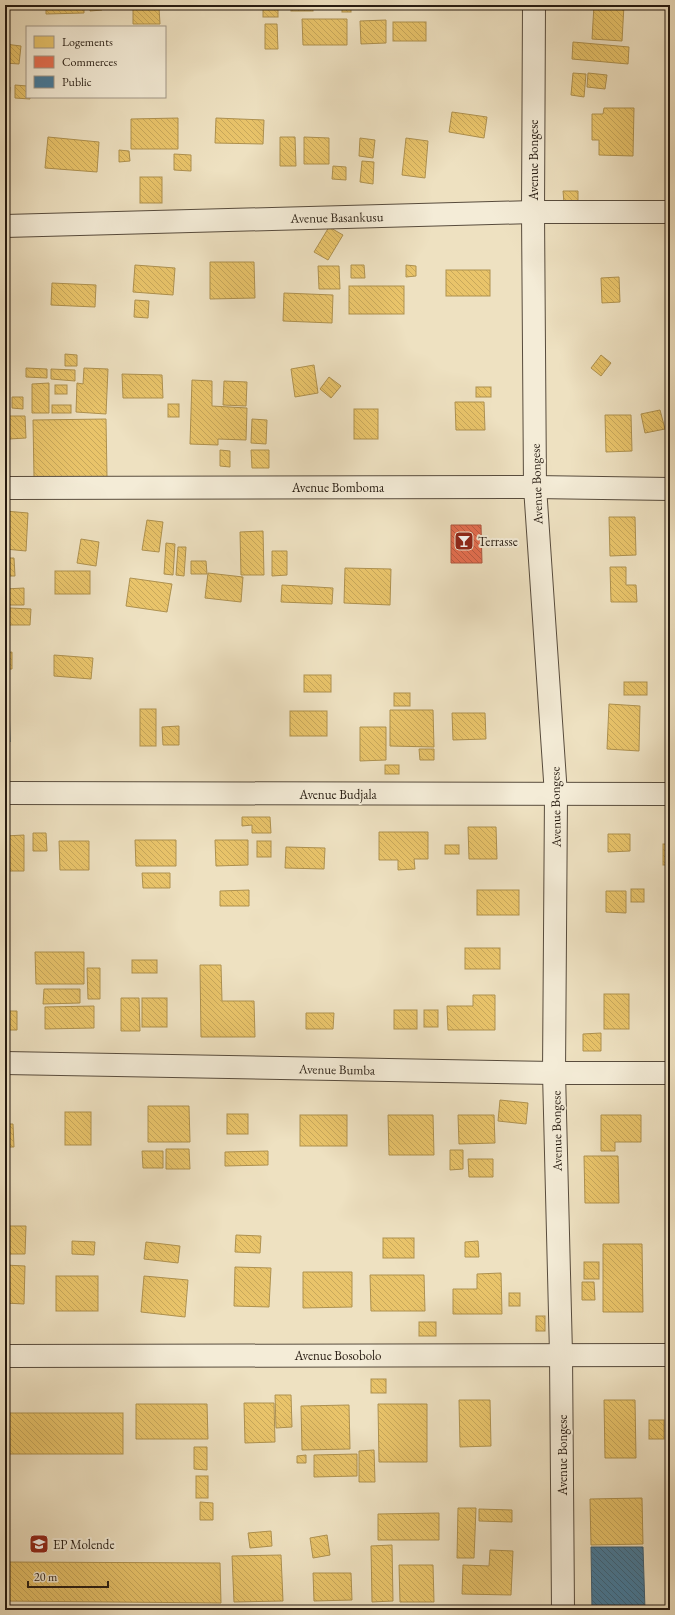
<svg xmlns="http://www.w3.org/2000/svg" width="675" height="1615" font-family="'EB Garamond',serif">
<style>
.homes{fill:url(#homes-back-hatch);stroke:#ae914f}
.shops{fill:url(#shops-back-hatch);stroke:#ad563e}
.public{fill:url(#public-back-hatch);stroke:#3c5e73}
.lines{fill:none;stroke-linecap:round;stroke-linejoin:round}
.minor-casing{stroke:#584c3d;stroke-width:24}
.minor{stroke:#f4ecd7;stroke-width:22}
.labels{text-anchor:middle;stroke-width:4;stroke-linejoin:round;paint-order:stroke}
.street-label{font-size:13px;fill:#261b11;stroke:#f4ecd7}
.poi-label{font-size:13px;fill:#261b11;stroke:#f4ecd7;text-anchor:start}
</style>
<defs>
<pattern id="homes-back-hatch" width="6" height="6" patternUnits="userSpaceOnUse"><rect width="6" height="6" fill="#e9c46a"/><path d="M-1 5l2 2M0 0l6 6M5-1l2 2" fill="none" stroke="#c8a85b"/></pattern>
<pattern id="shops-back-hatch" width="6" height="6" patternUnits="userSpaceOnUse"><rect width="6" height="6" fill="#e76f51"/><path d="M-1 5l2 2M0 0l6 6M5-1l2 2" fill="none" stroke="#bb5a42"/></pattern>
<pattern id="public-back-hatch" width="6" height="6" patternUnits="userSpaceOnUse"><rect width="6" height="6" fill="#457b9d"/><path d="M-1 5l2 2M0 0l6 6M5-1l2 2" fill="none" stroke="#39647f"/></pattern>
</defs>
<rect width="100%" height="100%" fill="#eee1c1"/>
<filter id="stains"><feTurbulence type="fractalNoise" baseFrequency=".005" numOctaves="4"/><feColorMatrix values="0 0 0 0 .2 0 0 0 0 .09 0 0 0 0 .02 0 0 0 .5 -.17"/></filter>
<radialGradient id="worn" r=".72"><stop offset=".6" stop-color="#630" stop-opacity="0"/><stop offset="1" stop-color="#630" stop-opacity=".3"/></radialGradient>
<g class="homes">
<polygon points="46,5 84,5 84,13 46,14"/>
<polygon points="90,5 102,5 102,10 90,11"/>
<rect x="263" y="5" width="15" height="12"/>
<rect x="291" y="5" width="22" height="6"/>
<rect x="342" y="5" width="9" height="7"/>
<rect x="467" y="5" width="24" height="4"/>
<polygon points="594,5 624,5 622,41 592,39"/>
<polygon points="133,8 159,8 160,24 133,24"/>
<polygon points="302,19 347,19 347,45 303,45"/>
<polygon points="386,20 386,43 361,44 360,21"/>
<rect x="393" y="22" width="33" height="19"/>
<polygon points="265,24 277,24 278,49 265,49"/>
<polygon points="573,42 629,47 628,64 572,59"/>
<polygon points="5,44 21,46 19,64 5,63"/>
<polygon points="573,73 586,74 584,97 571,95"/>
<polygon points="588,73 607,75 605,89 587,87"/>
<polygon points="15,85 27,86 27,97 30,97 30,99 15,98"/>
<polygon points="5,87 10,87 9,103 5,103"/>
<polygon points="604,108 634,108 633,156 599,155 599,140 592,140 592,114 603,114"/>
<polygon points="452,112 487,117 484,138 449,132"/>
<polygon points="178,118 178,149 131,149 131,119"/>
<polygon points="216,118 264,120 263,144 215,143"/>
<polygon points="48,137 99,142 97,172 45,168"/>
<polygon points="280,137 295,137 296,166 280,166"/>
<polygon points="304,137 329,138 329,164 304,164"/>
<polygon points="360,138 375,140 373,158 359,156"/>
<polygon points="406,138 428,141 425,178 402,175"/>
<polygon points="119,150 129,151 130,161 119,162"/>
<polygon points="174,154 191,155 191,171 174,170"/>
<polygon points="362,161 374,162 373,184 360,182"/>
<polygon points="333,166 346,167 346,180 332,179"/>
<rect x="140" y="177" width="22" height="26"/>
<polygon points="563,191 578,191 578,203 564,203"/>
<polygon points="329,227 343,235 328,260 314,252"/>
<polygon points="210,262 254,262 255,298 210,299"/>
<polygon points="135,265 175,268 173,295 133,292"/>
<polygon points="351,265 364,265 365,278 351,278"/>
<polygon points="406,265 416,266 416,276 406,277"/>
<polygon points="318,266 339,266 340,289 319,289"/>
<rect x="446" y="270" width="44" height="26"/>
<polygon points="619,277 620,302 602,303 601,278"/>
<polygon points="52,283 96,285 95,307 51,305"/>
<rect x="349" y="286" width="55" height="28"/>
<polygon points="284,293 333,295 332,323 283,321"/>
<polygon points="668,294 670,295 670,310 666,309"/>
<polygon points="135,300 149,301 148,318 134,317"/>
<polygon points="65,354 77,355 77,366 65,366"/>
<polygon points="601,355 611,363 601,376 591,368"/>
<polygon points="314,365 318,393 295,397 291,369"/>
<polygon points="26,368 47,369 47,378 26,377"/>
<polygon points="84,368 108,369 106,414 76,412 77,383 83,384"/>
<polygon points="51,369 75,370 75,381 51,379"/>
<polygon points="122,374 162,375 163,398 123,398"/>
<polygon points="329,377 341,386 331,398 320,389"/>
<polygon points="192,380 212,381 212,406 247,408 246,440 218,439 218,445 190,444"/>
<polygon points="224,381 247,382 246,406 223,405"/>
<polygon points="49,383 49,413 32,413 32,384"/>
<rect x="55" y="385" width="12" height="9"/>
<rect x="476" y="387" width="15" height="10"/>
<polygon points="12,397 23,397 23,409 12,408"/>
<polygon points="455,402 484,402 485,430 456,430"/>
<rect x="168" y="404" width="11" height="13"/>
<rect x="52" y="405" width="19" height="8"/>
<rect x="354" y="409" width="24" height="30"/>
<polygon points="660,410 665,429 645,433 641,414"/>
<polygon points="605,415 631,415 632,451 606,452"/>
<polygon points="9,416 25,416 26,438 9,439"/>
<polygon points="106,419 107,477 34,477 33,420"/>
<polygon points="252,419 267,420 266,444 251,443"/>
<polygon points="220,450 230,451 230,467 220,466"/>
<polygon points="251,450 269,450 269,468 252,468"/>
<polygon points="5,511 28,513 26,551 5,549"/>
<polygon points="609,517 635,517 636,555 610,556"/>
<polygon points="147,520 163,522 159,552 142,550"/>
<polygon points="263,531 264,575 241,575 240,532"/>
<polygon points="81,539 99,542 96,566 77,563"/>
<polygon points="166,543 175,544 173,575 164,574"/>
<polygon points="178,547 186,547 184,576 176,575"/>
<polygon points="272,551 287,551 287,575 272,576"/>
<polygon points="5,558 14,558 15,576 5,576"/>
<polygon points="191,561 206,561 207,574 191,574"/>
<polygon points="610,567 626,567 626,585 636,585 637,602 611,602"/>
<polygon points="345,568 391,569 390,605 344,603"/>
<rect x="55" y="571" width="35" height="23"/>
<polygon points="208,573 243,577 241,602 205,598"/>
<polygon points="130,578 172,584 167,612 126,606"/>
<polygon points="282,585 333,588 332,604 281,602"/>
<polygon points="24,588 24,605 5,605 5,589"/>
<polygon points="10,608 31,609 30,625 9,625"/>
<polygon points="12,652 12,669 5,669 5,653"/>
<polygon points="54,655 93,658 91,679 54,676"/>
<rect x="304" y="675" width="27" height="17"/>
<rect x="624" y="682" width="23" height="13"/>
<rect x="394" y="693" width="16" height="13"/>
<polygon points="609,704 640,706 639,751 607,749"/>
<rect x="140" y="709" width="16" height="37"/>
<polygon points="390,710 433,710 434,747 390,746"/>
<rect x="290" y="711" width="37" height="25"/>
<polygon points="452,713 485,713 486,739 453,740"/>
<polygon points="179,726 179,745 163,745 162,727"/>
<polygon points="360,727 386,727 386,760 360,761"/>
<polygon points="419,749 434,749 434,760 420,760"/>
<rect x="385" y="765" width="14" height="9"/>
<rect x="667" y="813" width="3" height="19"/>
<polygon points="242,817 270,817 271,833 252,833 252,825 242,826"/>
<polygon points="468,827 496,827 497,859 469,859"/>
<polygon points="379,832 428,832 428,859 414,859 415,869 398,870 398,860 379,860"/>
<polygon points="33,833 46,833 47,851 33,851"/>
<polygon points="608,834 630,834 630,851 608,852"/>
<polygon points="24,835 24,871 5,871 5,836"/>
<polygon points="135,840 176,840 176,866 136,866"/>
<polygon points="215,840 248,840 248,865 216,866"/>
<polygon points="59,841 89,841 89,870 60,870"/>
<rect x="257" y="841" width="14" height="16"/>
<rect x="663" y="844" width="7" height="21"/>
<rect x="445" y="845" width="14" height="9"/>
<polygon points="286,847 325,848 324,869 285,868"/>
<polygon points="142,873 170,873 170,888 143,888"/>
<rect x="631" y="889" width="13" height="13"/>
<polygon points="249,890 249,906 220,906 220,891"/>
<rect x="477" y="890" width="42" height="25"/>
<polygon points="606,891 626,891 626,913 606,912"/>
<rect x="465" y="948" width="35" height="21"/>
<polygon points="35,952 84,952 84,984 36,984"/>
<rect x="132" y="960" width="25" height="13"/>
<polygon points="200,965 221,965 222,1001 254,1001 255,1037 201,1037"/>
<polygon points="87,968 100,968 100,999 88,999"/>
<polygon points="44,989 80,989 80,1003 43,1004"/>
<rect x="604" y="994" width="25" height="35"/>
<polygon points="473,995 495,995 495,1030 448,1030 447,1006 473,1006"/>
<polygon points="121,998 139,998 140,1031 121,1031"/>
<rect x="142" y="998" width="25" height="29"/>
<polygon points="94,1006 94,1028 45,1029 45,1007"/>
<rect x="394" y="1010" width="23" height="19"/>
<rect x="424" y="1010" width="14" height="17"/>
<polygon points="5,1011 17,1011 17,1030 6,1030"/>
<polygon points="306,1013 334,1013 333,1029 306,1029"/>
<polygon points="601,1033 601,1051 583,1051 583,1034"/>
<polygon points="500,1100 528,1103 526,1124 498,1121"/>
<polygon points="148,1106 189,1106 190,1142 148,1142"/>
<rect x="65" y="1112" width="26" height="33"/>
<rect x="227" y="1114" width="21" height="20"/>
<rect x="300" y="1115" width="47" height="31"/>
<polygon points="388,1115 433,1115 434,1155 389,1155"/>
<polygon points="458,1115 494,1115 495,1143 459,1144"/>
<polygon points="601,1115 641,1115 641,1142 615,1142 615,1151 601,1151"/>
<polygon points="5,1124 13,1124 14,1147 5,1147"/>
<polygon points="166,1149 189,1149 190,1169 166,1169"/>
<polygon points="450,1150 463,1150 463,1169 450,1170"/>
<polygon points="142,1151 163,1151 163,1168 143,1168"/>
<polygon points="268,1151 268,1165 225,1166 225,1152"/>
<polygon points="584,1156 618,1156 619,1203 585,1203"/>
<polygon points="468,1159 493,1159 493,1177 469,1177"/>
<polygon points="5,1226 26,1226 25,1254 5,1254"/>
<polygon points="236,1235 261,1236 260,1253 235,1252"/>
<rect x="383" y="1238" width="31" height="20"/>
<polygon points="72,1241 95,1242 94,1255 72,1254"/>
<polygon points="478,1241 479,1257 465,1257 465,1242"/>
<polygon points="146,1242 180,1246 178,1263 144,1259"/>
<polygon points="603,1244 642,1244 643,1312 603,1312"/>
<rect x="584" y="1262" width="15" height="17"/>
<polygon points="5,1265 25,1266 24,1304 5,1303"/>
<polygon points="235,1267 271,1268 269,1307 234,1306"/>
<polygon points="666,1268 670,1268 670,1305 667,1305"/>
<polygon points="303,1272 352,1272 352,1307 303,1308"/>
<polygon points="501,1273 502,1314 453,1314 453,1289 477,1289 477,1274"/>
<polygon points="370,1275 424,1275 425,1311 371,1311"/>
<rect x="56" y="1276" width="42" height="35"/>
<polygon points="144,1276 188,1280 185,1317 141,1312"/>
<polygon points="582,1282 594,1282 595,1300 582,1300"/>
<rect x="509" y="1293" width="11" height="13"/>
<rect x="536" y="1316" width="9" height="15"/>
<rect x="419" y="1322" width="17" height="14"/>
<rect x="371" y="1379" width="15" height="14"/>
<polygon points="275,1395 291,1395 292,1427 276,1428"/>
<polygon points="459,1400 490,1400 491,1446 460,1447"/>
<polygon points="604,1400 635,1400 636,1458 605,1458"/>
<polygon points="244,1403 274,1403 275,1442 245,1443"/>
<polygon points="136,1404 207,1404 208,1439 136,1439"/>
<polygon points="378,1404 427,1404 427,1462 379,1462"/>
<polygon points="349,1405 350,1449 302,1450 301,1406"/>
<rect x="5" y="1413" width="118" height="41"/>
<rect x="649" y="1420" width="15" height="19"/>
<polygon points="194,1447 207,1447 207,1470 194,1469"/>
<polygon points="374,1450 375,1482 359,1482 359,1451"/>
<polygon points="357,1454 357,1476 314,1477 314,1455"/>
<polygon points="306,1455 306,1463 297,1463 297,1456"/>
<rect x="196" y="1476" width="12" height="22"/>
<polygon points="642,1498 643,1544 591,1545 590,1499"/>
<polygon points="200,1502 213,1503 213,1520 200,1520"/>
<polygon points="458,1508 476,1508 474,1558 457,1558"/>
<polygon points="479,1509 512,1510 512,1522 479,1521"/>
<polygon points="439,1513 439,1540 378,1540 378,1514"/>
<polygon points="271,1531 272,1546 250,1548 248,1533"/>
<polygon points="327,1535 330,1555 313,1558 310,1538"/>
<polygon points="392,1545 393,1601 372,1602 371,1546"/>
<polygon points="490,1550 513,1551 511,1595 462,1594 463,1565 489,1566"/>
<polygon points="281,1555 283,1601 234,1602 232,1556"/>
<polygon points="5,1562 220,1563 221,1603 5,1601"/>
<polygon points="399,1565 433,1565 434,1602 400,1602"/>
<polygon points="313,1573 351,1573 352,1600 314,1601"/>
<rect x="462" y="1606" width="15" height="4"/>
</g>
<polygon class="shops" points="451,525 481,525 482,563 451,563"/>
<g class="public">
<polygon points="5,700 9,700 10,742 5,742"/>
<polygon points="591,1547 643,1547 645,1610 592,1610"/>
</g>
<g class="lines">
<defs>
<g id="minor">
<polyline points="534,5 533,212 535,487 556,795 554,1073 561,1354 563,1610"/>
<polyline points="5,226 533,212 670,212"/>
<polyline points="5,488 535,487 670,489"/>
<polyline points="5,793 670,794"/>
<polyline points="5,1063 554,1073 670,1073"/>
<polyline points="5,1356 670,1355"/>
</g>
</defs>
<use href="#minor" class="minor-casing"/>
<use href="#minor" class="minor"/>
</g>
<defs>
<symbol id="bar-square" viewBox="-11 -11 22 22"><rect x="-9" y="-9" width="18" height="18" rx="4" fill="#8f2418" stroke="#f4ecd7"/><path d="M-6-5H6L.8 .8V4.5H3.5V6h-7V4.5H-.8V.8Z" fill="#fff"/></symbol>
<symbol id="school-square" viewBox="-11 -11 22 22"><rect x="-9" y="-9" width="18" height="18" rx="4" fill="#8f2418" stroke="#f4ecd7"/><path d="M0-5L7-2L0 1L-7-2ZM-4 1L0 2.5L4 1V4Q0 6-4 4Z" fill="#fff"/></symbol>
</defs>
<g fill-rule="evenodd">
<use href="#bar-square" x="453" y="530" width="22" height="22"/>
<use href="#school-square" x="28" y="1533" width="22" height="22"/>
</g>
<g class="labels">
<g class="street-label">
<text transform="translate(533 160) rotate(-90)" y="5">Avenue Bongese</text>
<text transform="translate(337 217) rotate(-1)" y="5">Avenue Basankusu</text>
<text transform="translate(536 484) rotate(-92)" y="5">Avenue Bongese</text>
<text x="338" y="492">Avenue Bomboma</text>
<text x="338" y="799">Avenue Budjala</text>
<text transform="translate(555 807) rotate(-91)" y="5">Avenue Bongese</text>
<text transform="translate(337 1069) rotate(1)" y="5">Avenue Bumba</text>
<text transform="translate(556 1131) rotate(-91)" y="5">Avenue Bongese</text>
<text x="338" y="1360">Avenue Bosobolo</text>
<text transform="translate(562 1455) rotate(-90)" y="5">Avenue Bongese</text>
</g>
<g class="poi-label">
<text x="478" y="546">Terrasse</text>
<text x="53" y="1549">EP Molende</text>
</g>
</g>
<rect width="675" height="1615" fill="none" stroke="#eee1c1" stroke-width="20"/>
<rect x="6" y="6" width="663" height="1603" fill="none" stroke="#261b11" stroke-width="2"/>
<rect x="10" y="10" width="655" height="1595" fill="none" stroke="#261b11"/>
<rect x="26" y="26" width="140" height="72" fill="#f4ecd7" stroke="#a29888"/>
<rect x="34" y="36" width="20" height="12" fill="#e9c46a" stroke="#a29888"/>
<text x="62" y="46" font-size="12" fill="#261b11">Logements</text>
<rect x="34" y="56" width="20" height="12" fill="#e76f51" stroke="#a29888"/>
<text x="62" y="66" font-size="12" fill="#261b11">Commerces</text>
<rect x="34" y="76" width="20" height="12" fill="#457b9d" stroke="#a29888"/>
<text x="62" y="86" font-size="12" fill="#261b11">Public</text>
<path d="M28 1581v6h80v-6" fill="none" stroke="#261b11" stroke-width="2"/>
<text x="34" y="1581" font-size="12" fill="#261b11" stroke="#f4ecd7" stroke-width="3" paint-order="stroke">20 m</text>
<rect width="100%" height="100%" filter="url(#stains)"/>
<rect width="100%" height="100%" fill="url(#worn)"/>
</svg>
